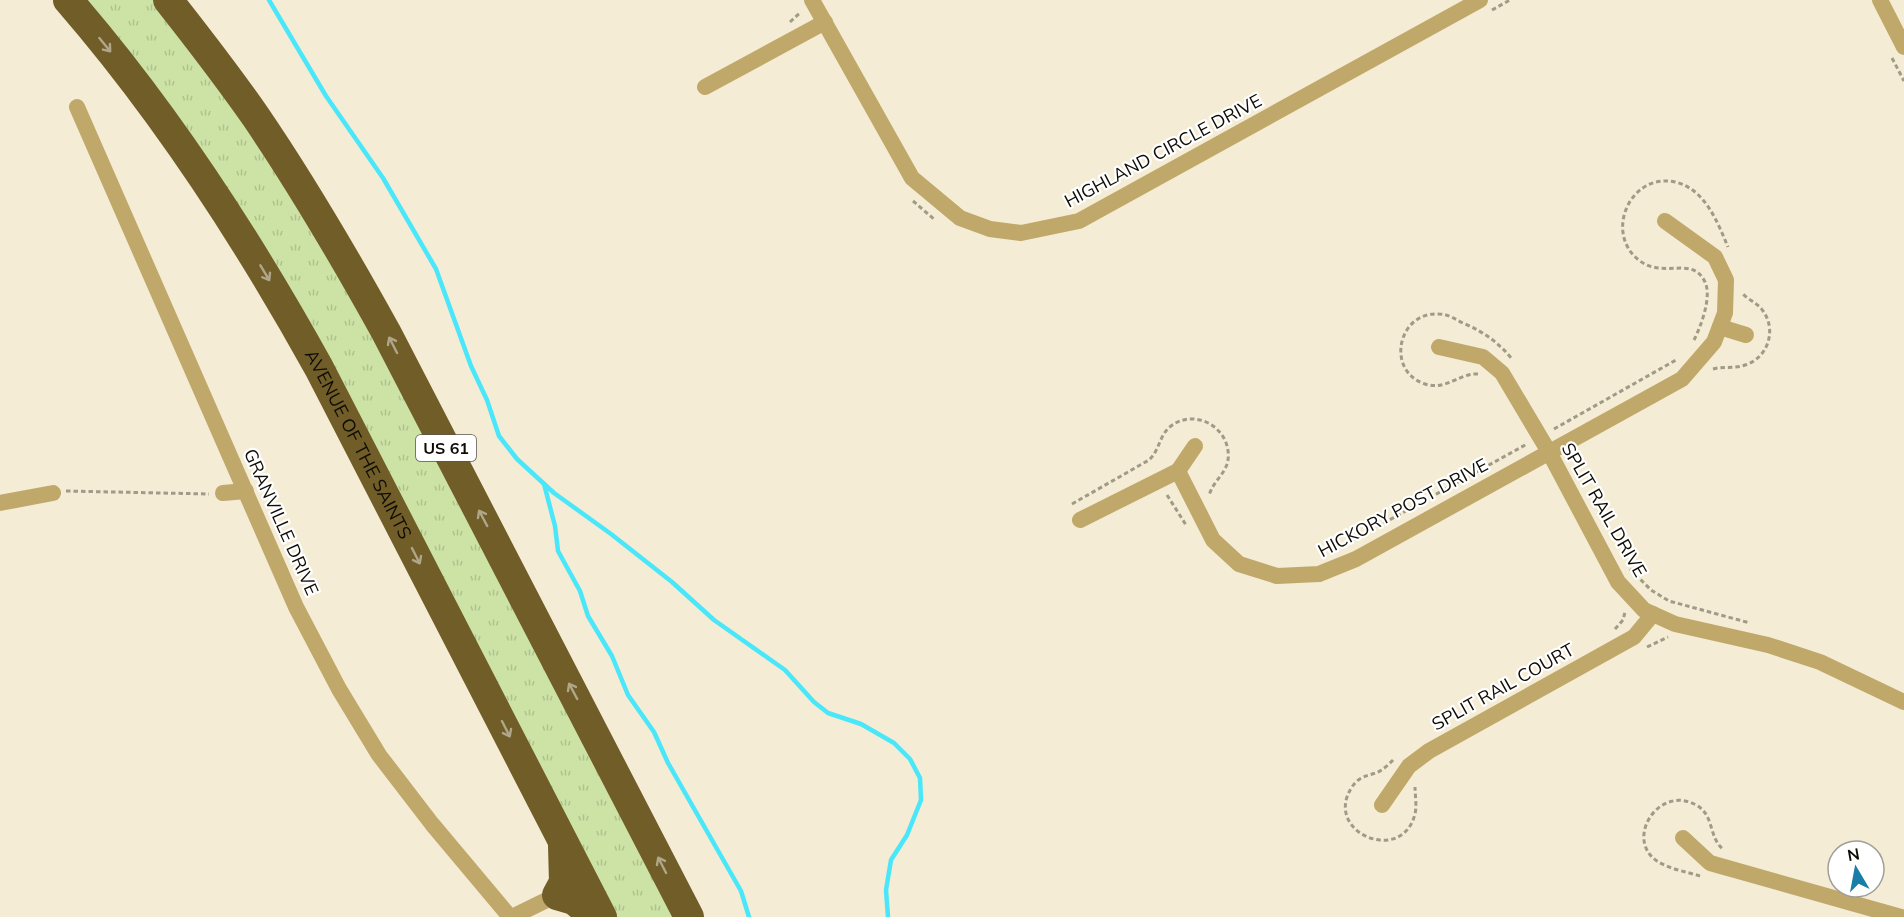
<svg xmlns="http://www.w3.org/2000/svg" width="1904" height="917" font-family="Mulish,sans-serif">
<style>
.grass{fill:url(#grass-tufts)}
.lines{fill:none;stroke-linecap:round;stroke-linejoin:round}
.stream{stroke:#4ae6fa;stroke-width:4.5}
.path{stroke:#a09a88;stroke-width:3;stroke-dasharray:4.5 3;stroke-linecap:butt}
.street{stroke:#bfa86a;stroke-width:16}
.highway{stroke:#705d28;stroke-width:30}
.oneway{stroke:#b0a689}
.labels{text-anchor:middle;stroke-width:4.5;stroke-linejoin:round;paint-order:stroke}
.shield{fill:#fff;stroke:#575550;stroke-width:1.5}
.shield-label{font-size:16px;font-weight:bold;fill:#0f0c05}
.street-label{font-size:18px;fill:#0f0c05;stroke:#fff}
</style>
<defs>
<pattern id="grass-tufts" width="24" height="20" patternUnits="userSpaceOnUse" patternTransform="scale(1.5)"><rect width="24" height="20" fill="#cde3a6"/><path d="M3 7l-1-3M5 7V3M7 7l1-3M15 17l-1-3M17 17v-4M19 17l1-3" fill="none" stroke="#afc28d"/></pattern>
</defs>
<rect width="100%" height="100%" fill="#f4ecd4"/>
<polygon class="grass" points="82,0 156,0 308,214 676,917 616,917 462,621"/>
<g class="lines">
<g class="stream">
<polyline points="269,0 326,96 383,178 436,269 471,366 487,400 499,436 517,459 554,493 611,534 672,582 714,620 785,670 814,702 828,713 861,724 894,743 910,759 920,778 921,800 907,835 891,860 886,890 888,917"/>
<polyline points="544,484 555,526 558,551 580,591 588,616 612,656 628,695 654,732 668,763 741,891 749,917"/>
</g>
<g class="path">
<polyline points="1492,10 1510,0"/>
<polyline points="790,22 801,12"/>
<polyline points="1892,58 1904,81"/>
<polyline points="913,201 935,220"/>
<path d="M 1694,340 C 1701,326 1712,297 1705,282 C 1692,255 1665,279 1640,261 C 1603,234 1630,172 1675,182 C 1705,189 1717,221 1728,247"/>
<path d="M 1713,369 C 1724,366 1734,369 1745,365 C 1768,358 1777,330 1763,311 C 1758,303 1748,300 1742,293"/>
<path d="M 1478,374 C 1459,373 1446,391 1425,384 C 1385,371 1398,311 1439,314 C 1449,314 1456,320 1465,324 C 1484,332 1499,343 1512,359"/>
<polyline points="1554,429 1676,360"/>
<polyline points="66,491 209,494"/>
<polyline points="1167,495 1186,525"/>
<path d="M 1072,504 L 1149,460 C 1160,450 1159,435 1171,426 C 1196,407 1232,429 1228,460 C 1226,474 1212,482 1209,496"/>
<polyline points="1344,545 1527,444"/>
<polyline points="1630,569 1651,590 1669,601 1750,623"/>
<polyline points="1615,629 1623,620 1625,612"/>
<polyline points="1647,647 1668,637"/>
<path d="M 1393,760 C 1390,763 1386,767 1383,769 C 1372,777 1361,773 1352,787 C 1322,832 1402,866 1415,814 C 1417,805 1415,796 1415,787"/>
<path d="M 1700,876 C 1687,872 1669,869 1657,861 C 1624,839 1659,784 1696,805 C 1715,815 1708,838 1724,850"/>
</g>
<g class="street">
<polyline points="812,0 912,178 960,218 990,229 1021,233 1079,221 1480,0"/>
<polyline points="1880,0 1904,47"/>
<polyline points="705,87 825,22"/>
<polyline points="77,107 296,607 339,689 379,755 432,824 510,917"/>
<polyline points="1720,327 1746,335"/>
<polyline points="1439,347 1483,357 1502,373 1549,452 1618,582 1644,610 1675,624 1768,645 1820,662 1904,702"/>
<polyline points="1178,471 1195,446"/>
<polyline points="223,493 246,491"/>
<polyline points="0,503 53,493"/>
<polyline points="1080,520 1178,471 1213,540 1239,564 1277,576 1319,574 1356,559 1682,379 1714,342 1725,313 1726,280 1715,257 1665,221"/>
<polyline points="1382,805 1409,766 1429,751 1634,637 1653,614"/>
<polyline points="1683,838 1710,863 1901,917"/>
<polyline points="512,917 557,895"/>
</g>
<g class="highway">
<path id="s1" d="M 68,0 C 166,113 247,238 319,368 L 602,917"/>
<path d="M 168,0 C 198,38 228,77 256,117 C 303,186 345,258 386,332 L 689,917"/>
<polyline points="563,846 564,882 557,895 574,900 594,917"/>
</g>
</g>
<defs><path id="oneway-shaft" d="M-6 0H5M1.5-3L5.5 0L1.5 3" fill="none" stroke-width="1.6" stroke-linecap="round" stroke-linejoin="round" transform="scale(1.5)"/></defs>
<g class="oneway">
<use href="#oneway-shaft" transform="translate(105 45) rotate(51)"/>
<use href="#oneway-shaft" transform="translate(265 273) rotate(59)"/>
<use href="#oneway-shaft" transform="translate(393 345) rotate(-117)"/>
<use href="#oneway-shaft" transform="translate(483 518) rotate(-118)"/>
<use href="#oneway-shaft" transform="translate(416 556) rotate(63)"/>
<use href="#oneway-shaft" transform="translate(573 691) rotate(-118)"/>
<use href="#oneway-shaft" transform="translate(506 729) rotate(63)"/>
<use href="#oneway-shaft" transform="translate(662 865) rotate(-117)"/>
</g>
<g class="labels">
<rect class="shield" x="416" y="435" width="60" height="26" rx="4.5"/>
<g class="shield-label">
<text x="446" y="454">US 61</text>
</g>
<g class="street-label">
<text transform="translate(1163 151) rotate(-28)" y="6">HIGHLAND CIRCLE DRIVE</text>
<text dy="6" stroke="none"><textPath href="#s1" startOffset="532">AVENUE OF THE SAINTS</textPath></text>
<text transform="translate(1403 508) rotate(-28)" y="6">HICKORY POST DRIVE</text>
<text transform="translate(1604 510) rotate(60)" y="6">SPLIT RAIL DRIVE</text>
<text transform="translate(281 522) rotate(66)" y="6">GRANVILLE DRIVE</text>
<text transform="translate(1503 687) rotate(-29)" y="6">SPLIT RAIL COURT</text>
</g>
</g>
<g transform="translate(1856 869) rotate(350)"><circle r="28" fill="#ffffff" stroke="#9f9e9b" stroke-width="1.5"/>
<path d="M0-4.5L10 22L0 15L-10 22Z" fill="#187ea8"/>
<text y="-9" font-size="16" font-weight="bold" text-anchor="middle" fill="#0f0c05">N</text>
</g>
</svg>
